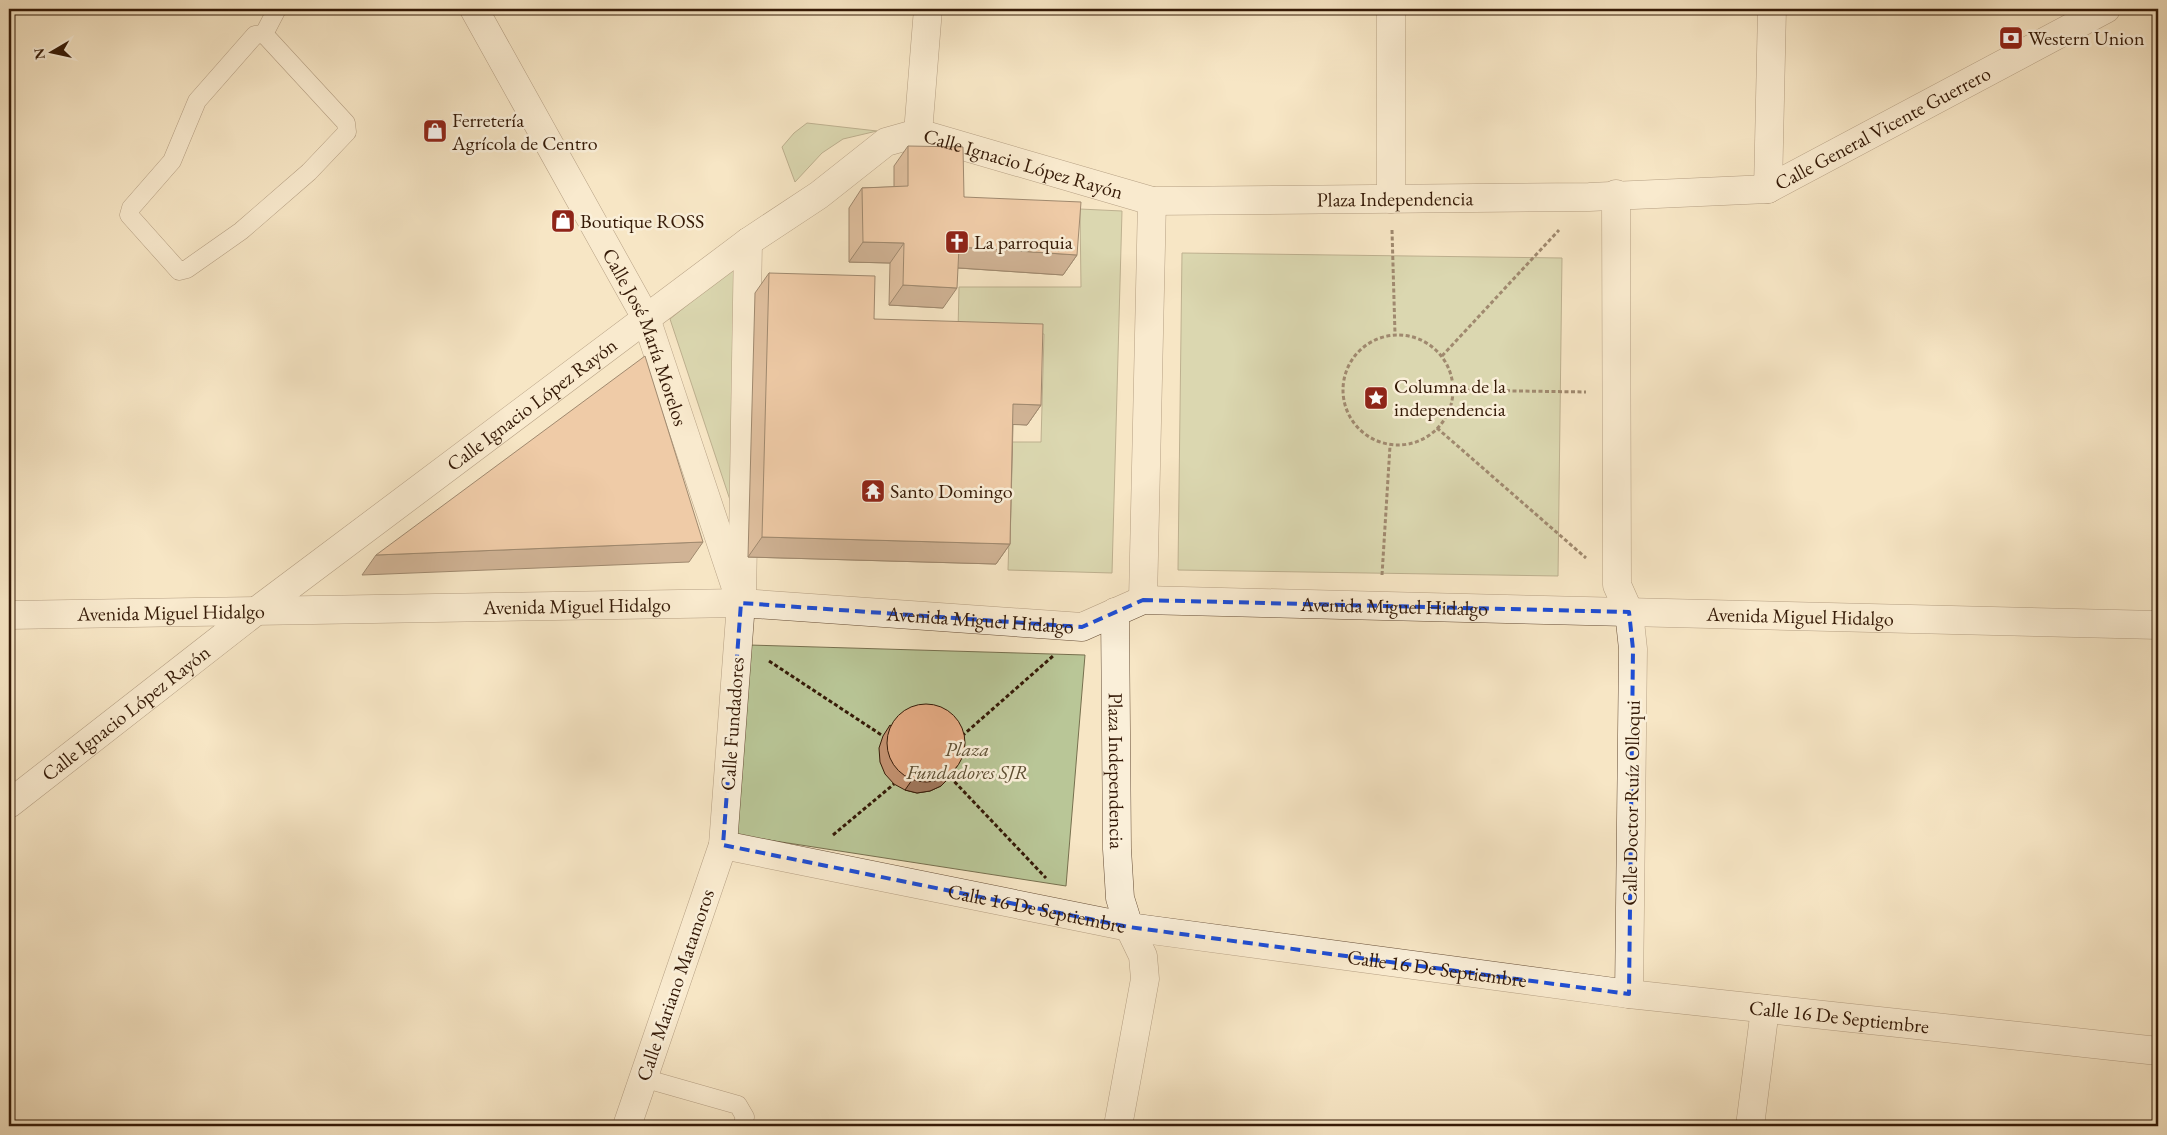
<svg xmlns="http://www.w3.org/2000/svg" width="2167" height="1135" font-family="'EB Garamond',serif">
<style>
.green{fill:#b9c697;stroke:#77704f}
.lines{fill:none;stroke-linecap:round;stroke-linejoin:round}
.service-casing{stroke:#664d36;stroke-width:19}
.minor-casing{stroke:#664d36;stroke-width:29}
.tertiary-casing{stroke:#664d36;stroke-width:29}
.path{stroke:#351a07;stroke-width:3;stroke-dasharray:4 2.5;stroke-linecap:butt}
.service{stroke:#faefd9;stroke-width:18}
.minor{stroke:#faefd9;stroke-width:28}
.tertiary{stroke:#faefd9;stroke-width:28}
.wall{fill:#c49271;stroke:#351a07}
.shaded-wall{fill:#a0775c;stroke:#351a07}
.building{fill:#e4aa83;stroke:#351a07}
.marked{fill:none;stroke:#1d4ed8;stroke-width:4;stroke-dasharray:10 6;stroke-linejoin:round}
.labels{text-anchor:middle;stroke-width:5;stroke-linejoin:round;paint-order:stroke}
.poi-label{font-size:20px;fill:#351a07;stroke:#faefd9;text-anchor:start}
.street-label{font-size:20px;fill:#351a07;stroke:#faefd9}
.park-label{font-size:20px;font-style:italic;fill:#5d4e32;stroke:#faefd9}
</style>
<rect width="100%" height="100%" fill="#f7e6c5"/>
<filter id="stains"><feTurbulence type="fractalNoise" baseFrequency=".004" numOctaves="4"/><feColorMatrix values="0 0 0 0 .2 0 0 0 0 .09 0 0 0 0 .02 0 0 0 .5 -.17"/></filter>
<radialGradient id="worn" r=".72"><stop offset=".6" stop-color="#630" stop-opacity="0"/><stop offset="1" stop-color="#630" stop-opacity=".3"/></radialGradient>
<g class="green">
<polygon points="807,123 877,131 843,139 822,153 795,182 782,147 794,133"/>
<polygon points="1080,209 1122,211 1112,573 1008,570 1012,442 1041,442 1044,334 958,331 959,287 1081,287"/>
<polygon points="1182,253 1562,258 1558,576 1178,570"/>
<polygon points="739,263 733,509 670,319"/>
<polygon points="749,645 1085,655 1066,886 736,835"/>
</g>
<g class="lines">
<defs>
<g id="service">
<polygon points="264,34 346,123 347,132 309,172 241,231 187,269 179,271 129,215 131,208 172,161 197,101 255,35"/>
<polyline points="264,34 277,9"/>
<polyline points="643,1078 738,1105 745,1117 742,1126"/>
</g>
<g id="minor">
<polyline points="918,133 928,9"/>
<polyline points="1768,189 1772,9"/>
<polyline points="1616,194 1617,585 1629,612 1633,649 1629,994"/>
<polyline points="1391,199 1391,9"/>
<polyline points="1143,600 1152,201"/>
<polyline points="742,601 748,242"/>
<path id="s1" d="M 1115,612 L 1117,849 L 1120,898 L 1129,927 L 1143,956 L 1145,979 L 1118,1126"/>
<path id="s2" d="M 9,804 L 255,612 L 748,242 L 819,195 L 886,142 L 918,133 L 1152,201 L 1589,197 L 1768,189 L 2106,9"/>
<path id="s3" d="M 723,845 L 1129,927 L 1629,994 L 2158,1051"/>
<polyline points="1750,1126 1765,1009"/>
</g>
<g id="tertiary">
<path id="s4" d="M 474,9 L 646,318 L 741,603 L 723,845 L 627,1126"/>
<path id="s5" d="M 9,615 L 741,603 L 1082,627 L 1143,600 L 2158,625"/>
</g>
</defs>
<use href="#service" class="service-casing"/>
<use href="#minor" class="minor-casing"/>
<use href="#tertiary" class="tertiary-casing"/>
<g class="path">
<polyline points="1392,230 1395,334"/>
<circle cx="1398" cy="390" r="55"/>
<polyline points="1442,356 1559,230"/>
<polyline points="1454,390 1586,392"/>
<polyline points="1437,428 1586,558"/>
<polyline points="1382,575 1390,446"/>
<polyline points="769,661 883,736"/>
<polyline points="962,736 1053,656"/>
<polyline points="950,777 1046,878"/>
<polyline points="833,835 894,784"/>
</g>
<use href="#service" class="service"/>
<use href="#minor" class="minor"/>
<use href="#tertiary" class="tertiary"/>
</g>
<g class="wall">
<polygon points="908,146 964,197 1077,255 1063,275 958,268 943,308 889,305 890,263 849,262 849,208 862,188 894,187 894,166"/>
<polygon points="769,273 874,319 1041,405 1027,425 1013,424 1010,544 996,564 748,557 755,293"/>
<polygon points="890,725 957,766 950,777 941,786 930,791 917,793 905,790 894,784 885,774 880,762 879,748 883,736"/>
</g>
<g class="shaded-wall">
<polygon points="863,242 904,243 890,263 849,262"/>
<polygon points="959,247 1077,255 1063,275 945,267"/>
<polygon points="903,285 957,288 943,308 889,305"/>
<polygon points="1013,404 1041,405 1027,425 999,424"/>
<polygon points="762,537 1010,544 996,564 748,557"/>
<polygon points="703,542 689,562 362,575 376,555"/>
<polygon points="957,766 950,777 941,786 930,791 917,793 905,790 912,780"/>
</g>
<g class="building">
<polygon points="908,146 963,147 964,197 1081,202 1077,255 959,247 957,288 903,285 904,243 863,242 862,188 908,186"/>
<polygon points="769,273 875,276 874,319 1043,324 1041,405 1013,404 1010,544 762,537"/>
<polygon points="645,356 703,542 376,555"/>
<circle cx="926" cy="743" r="39"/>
</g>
<path d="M0 0H2167V1135H0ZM 1143,600 L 1629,612 L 1633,649 L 1629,994 L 1129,927 L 723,845 L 741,603 L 1082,627 Z" fill="#f7e6c5" fill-opacity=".55" fill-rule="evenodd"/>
<path class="marked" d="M 1143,600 L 1629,612 L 1633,649 L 1629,994 L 1129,927 L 723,845 L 741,603 L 1082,627 Z"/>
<defs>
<symbol id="bank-square" viewBox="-11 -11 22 22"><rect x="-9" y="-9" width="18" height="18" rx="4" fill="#8f2418" stroke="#faefd9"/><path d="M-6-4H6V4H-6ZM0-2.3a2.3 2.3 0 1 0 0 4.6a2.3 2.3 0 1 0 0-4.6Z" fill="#fff"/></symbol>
<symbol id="shop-square" viewBox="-11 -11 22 22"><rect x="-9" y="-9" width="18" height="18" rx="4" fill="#8f2418" stroke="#faefd9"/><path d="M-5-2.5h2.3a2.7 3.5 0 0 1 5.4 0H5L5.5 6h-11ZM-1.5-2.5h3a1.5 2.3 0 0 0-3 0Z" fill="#fff"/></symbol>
<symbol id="church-square" viewBox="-11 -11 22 22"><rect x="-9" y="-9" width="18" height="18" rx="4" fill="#8f2418" stroke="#faefd9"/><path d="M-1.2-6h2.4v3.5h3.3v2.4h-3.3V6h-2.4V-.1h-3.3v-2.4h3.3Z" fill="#fff"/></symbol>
<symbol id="sight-square" viewBox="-11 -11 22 22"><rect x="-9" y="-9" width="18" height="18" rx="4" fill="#8f2418" stroke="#faefd9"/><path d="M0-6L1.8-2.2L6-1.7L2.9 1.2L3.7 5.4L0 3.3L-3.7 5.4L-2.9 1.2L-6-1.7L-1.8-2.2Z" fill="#fff"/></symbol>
<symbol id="temple-square" viewBox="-11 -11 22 22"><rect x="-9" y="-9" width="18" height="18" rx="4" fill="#8f2418" stroke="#faefd9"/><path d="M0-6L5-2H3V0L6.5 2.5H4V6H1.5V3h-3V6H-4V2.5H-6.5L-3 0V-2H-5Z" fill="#fff"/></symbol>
</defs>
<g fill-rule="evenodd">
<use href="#bank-square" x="1997" y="24" width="28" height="28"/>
<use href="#shop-square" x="421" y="117" width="28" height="28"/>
<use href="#shop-square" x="549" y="207" width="28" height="28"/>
<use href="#church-square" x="943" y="228" width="28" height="28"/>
<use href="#sight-square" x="1362" y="384" width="28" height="28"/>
<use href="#temple-square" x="859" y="477" width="28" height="28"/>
</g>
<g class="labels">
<g class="poi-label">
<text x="2028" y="45">Western Union</text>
<text x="452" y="127">Ferretería<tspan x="452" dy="23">Agrícola de Centro</tspan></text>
<text x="580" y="228">Boutique ROSS</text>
<text x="974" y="249">La parroquia</text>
<text x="1394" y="393">Columna de la<tspan x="1394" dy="23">independencia</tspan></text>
<text x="890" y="498">Santo Domingo</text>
</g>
<g class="street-label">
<text dy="7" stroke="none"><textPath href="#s2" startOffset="2122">Calle General Vicente Guerrero</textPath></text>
<text dy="7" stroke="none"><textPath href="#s2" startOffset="1242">Calle Ignacio López Rayón</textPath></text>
<text dy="7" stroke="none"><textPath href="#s2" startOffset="1619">Plaza Independencia</textPath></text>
<text dy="7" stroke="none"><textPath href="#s4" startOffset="371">Calle José María Morelos</textPath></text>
<text dy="7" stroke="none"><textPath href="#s2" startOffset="658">Calle Ignacio López Rayón</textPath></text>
<text dy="7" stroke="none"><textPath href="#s5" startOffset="1392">Avenida Miguel Hidalgo</textPath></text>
<text dy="7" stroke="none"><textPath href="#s5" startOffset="568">Avenida Miguel Hidalgo</textPath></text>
<text dy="7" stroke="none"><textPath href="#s5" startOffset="162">Avenida Miguel Hidalgo</textPath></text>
<text dy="7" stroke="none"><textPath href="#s5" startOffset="1798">Avenida Miguel Hidalgo</textPath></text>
<text dy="7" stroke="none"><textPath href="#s5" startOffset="972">Avenida Miguel Hidalgo</textPath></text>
<text dy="7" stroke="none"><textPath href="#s2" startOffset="148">Calle Ignacio López Rayón</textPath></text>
<text transform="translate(732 724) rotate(-86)" y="7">Calle Fundadores</text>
<text dy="7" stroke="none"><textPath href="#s1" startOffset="159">Plaza Independencia</textPath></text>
<text transform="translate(1631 803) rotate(-89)" y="7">Calle Doctor Ruíz Olloqui</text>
<text dy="7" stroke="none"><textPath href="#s3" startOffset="320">Calle 16 De Septiembre</textPath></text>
<text dy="7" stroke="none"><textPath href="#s3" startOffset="725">Calle 16 De Septiembre</textPath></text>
<text transform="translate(675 985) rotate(-71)" y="7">Calle Mariano Matamoros</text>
<text dy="7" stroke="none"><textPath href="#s3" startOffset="1130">Calle 16 De Septiembre</textPath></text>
</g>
<g class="park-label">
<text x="967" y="756">Plaza<tspan x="967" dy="23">Fundadores SJR</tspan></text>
</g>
</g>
<rect width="2167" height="1135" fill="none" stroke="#f7e6c5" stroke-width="30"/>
<rect x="10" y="10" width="2147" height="1115" fill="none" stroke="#351a07" stroke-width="2.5"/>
<rect x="15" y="15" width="2137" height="1105" fill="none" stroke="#351a07"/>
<g transform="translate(52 52) rotate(261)" stroke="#faefd9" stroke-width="4" paint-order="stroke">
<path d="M0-4L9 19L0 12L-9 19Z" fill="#351a07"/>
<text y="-8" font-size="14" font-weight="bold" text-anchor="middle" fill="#351a07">N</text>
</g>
<rect width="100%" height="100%" filter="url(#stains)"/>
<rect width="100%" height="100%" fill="url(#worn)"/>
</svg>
